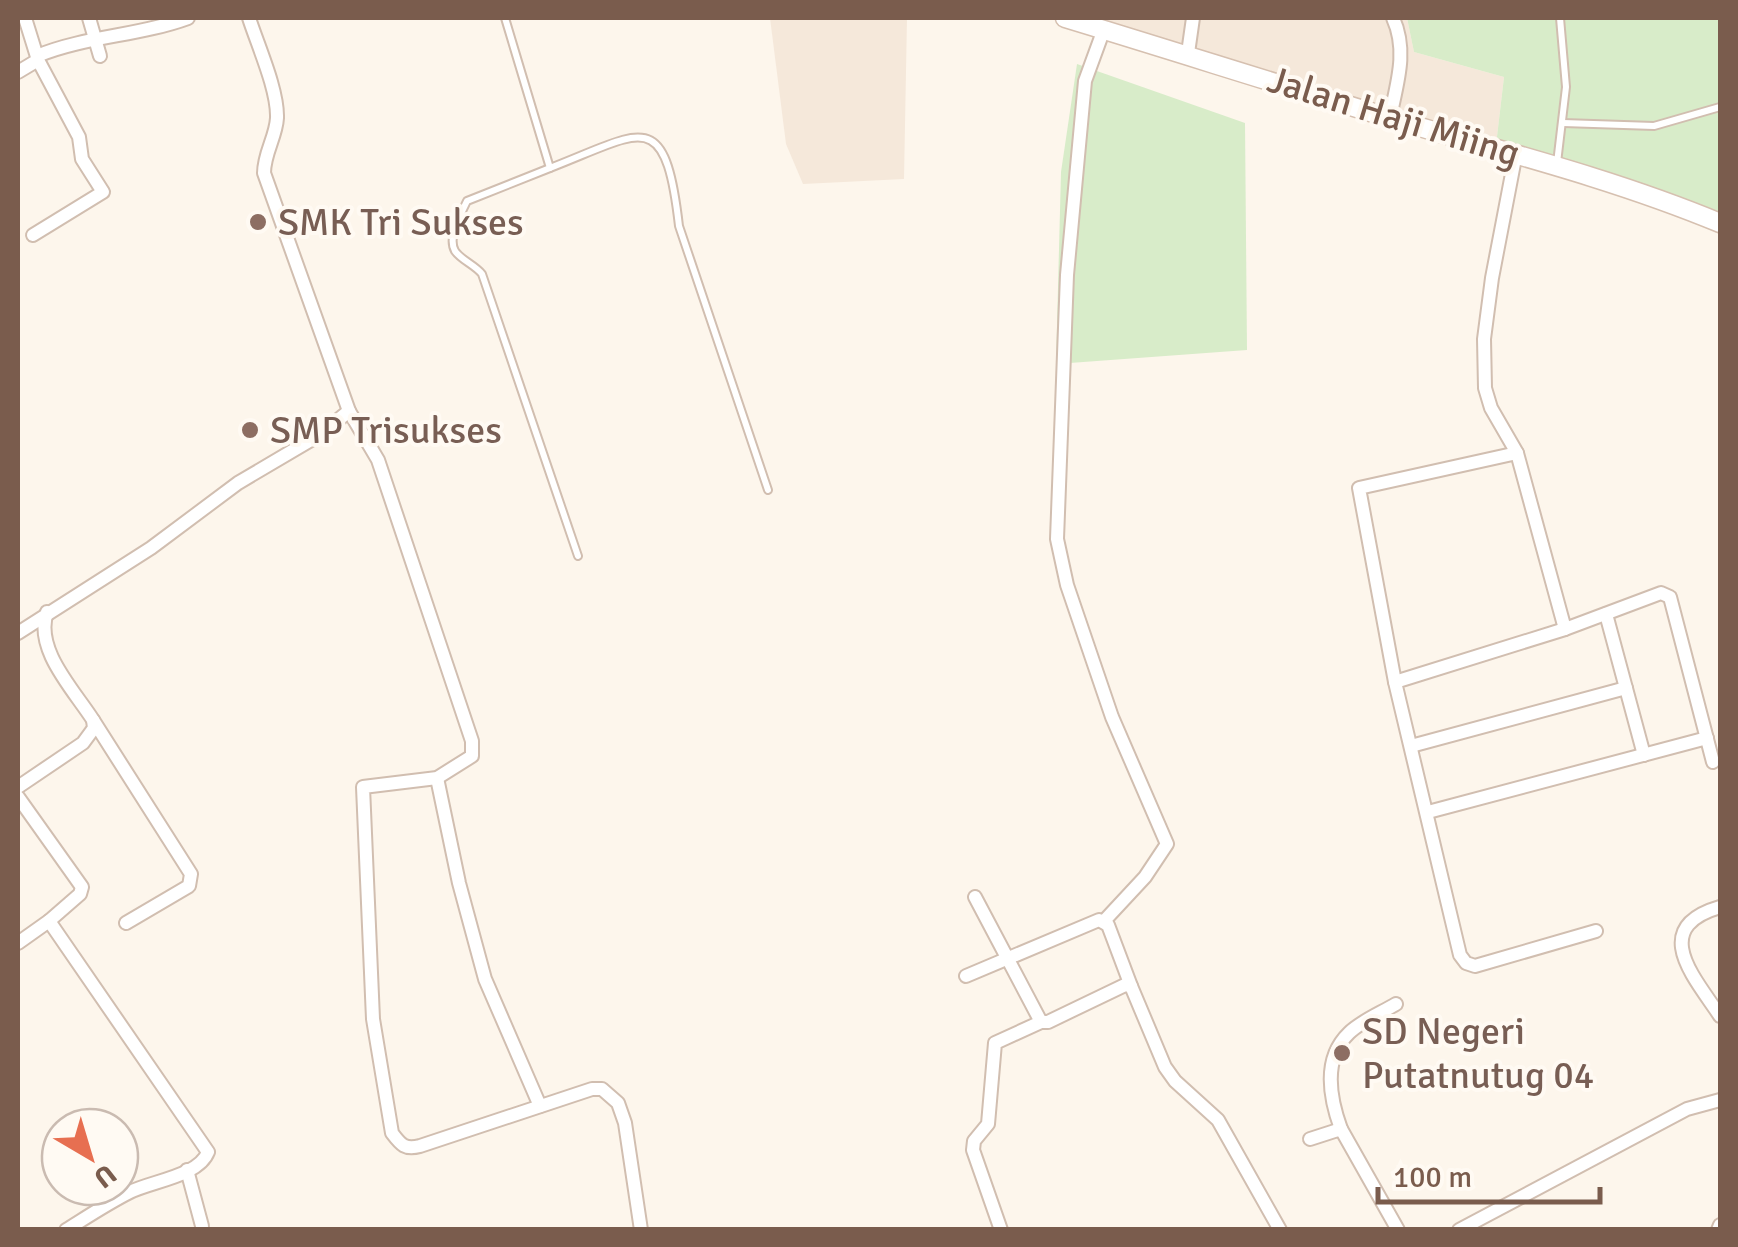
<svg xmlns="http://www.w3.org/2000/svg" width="1738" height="1247" font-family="Signika,sans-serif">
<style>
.residential{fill:#f5e8da}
.green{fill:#d8ecc9}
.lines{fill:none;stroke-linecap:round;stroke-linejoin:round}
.lane-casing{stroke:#d1beb0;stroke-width:10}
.street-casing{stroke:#d1beb0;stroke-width:16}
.secondary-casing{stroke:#d6c0b0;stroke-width:21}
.lane{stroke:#fff;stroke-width:6}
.street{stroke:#fff;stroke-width:12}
.secondary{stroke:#fff;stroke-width:18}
.education-dot{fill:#8d6e63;stroke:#fffaf3;stroke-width:4}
.labels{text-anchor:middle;stroke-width:8;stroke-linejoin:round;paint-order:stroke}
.street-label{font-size:38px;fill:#7a5c4d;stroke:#fffaf3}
.education-label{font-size:38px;fill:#785e54;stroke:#fffaf3;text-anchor:start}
</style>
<rect width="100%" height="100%" fill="#fdf6ec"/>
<g class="residential">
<polygon points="770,18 907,18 904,179 803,184 786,144"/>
<polygon points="1087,18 1407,18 1414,52 1504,77 1496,145"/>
</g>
<g class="green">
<polygon points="1407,18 1720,18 1720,215 1496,145 1504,77 1414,52"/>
<polygon points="1077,64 1245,123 1247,350 1056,364 1061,172"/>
</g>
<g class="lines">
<defs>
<g id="lane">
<path d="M 505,18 L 550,168 C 643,132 665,105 679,226 L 768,490"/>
<polyline points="1563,123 1654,126 1720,107"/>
<polyline points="1557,163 1566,87 1560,18"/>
<path d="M 550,168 L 467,201 C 461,214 447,237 455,251 C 461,260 475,265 482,274 L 578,556"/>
</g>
<g id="street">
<polyline points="25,18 38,60 79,137 82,159 103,192 33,235"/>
<polyline points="89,18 100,56"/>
<polyline points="1104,29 1085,81 1067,275 1057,539 1067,585 1112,717 1167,844 1145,877 1105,920"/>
<polyline points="1188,53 1193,18"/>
<path d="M 37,56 C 85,36 139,36 188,18"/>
<polyline points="18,72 38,60"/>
<path d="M 1390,117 C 1397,83 1408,51 1393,18"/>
<polyline points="1516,153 1492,278 1484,339 1485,388 1491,408 1517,453 1565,629 1661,593 1670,597 1713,762"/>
<path d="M 349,411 L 378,460 L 472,741 L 472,756 L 437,778 L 363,787 L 373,1019 L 392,1133 C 401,1145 405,1150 420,1146 L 592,1089 L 602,1089 L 618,1103 L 625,1123 L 641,1230"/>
<polyline points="1606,614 1644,755"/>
<polyline points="1565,629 1395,682 1460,955 1466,963 1475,966 1596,931"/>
<path d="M 18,633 L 151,548 L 238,483 L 321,434 L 349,411 L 264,173 C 264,153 276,137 277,118 C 278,90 258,46 249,18"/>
<polyline points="1395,682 1359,488 1517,453"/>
<polyline points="93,720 191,874 189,886 126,923"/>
<polyline points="1411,746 1626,688"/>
<polyline points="437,778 459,883 485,979 540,1106"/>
<path d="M 18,787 L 83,743 L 94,728 L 93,720 C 73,689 34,649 47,612"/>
<path d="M 18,797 L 82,887 L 80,894 L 49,921 L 208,1152 C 199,1176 152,1181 130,1192 C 108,1203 87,1217 66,1230"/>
<polyline points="1428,812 1707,738"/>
<polyline points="975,897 1041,1022 1048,1022 1125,985 1131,986 1165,1067 1175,1081 1218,1120 1280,1230"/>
<path d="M 1720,907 C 1648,928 1695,978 1720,1016"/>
<polyline points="18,943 49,921"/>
<polyline points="966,976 1099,920 1108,925 1131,986"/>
<path d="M 1341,1129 C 1330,1099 1322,1059 1349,1033 C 1361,1021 1381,1013 1396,1004"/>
<polyline points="1310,1139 1341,1129 1398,1230"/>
<polyline points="187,1170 202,1226"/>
<polyline points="1001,1230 973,1150 974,1141 988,1124 995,1043 1041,1022"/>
<polyline points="1459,1230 1687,1109 1720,1100"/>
<polyline points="1718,1230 1720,1225"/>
</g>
<path id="secondary" d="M 1065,18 C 1187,55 1308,94 1430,130 C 1529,158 1626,184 1720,223"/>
</defs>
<use href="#lane" class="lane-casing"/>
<use href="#street" class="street-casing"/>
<use href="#secondary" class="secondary-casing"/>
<use href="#lane" class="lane"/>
<use href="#street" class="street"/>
<use href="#secondary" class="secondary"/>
</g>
<g class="education-dot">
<circle cx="258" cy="222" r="10"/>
<circle cx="250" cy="430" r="10"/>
<circle cx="1342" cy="1053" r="10"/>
</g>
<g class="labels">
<g class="street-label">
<text transform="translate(1394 116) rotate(17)" y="13">Jalan Haji Miing</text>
</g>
<g class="education-label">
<text x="278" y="235">SMK Tri Sukses</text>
<text x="270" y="443">SMP Trisukses</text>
<text x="1362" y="1044">SD Negeri<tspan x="1362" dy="44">Putatnutug 04</tspan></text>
</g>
</g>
<rect width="1738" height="1247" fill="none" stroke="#7a5c4d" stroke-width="40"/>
<g transform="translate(90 1157) rotate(142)"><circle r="48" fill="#fffaf3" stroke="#cabbb1" stroke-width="2.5"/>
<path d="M0-8L18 38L0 25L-18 38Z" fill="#e76f51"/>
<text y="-15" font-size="28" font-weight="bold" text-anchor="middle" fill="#7a5c4d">U</text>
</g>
<path d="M1378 1187v15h222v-15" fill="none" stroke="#7a5c4d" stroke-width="5"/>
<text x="1393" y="1187" font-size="30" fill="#7a5c4d" stroke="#fffaf3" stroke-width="8" paint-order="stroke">100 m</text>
</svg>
